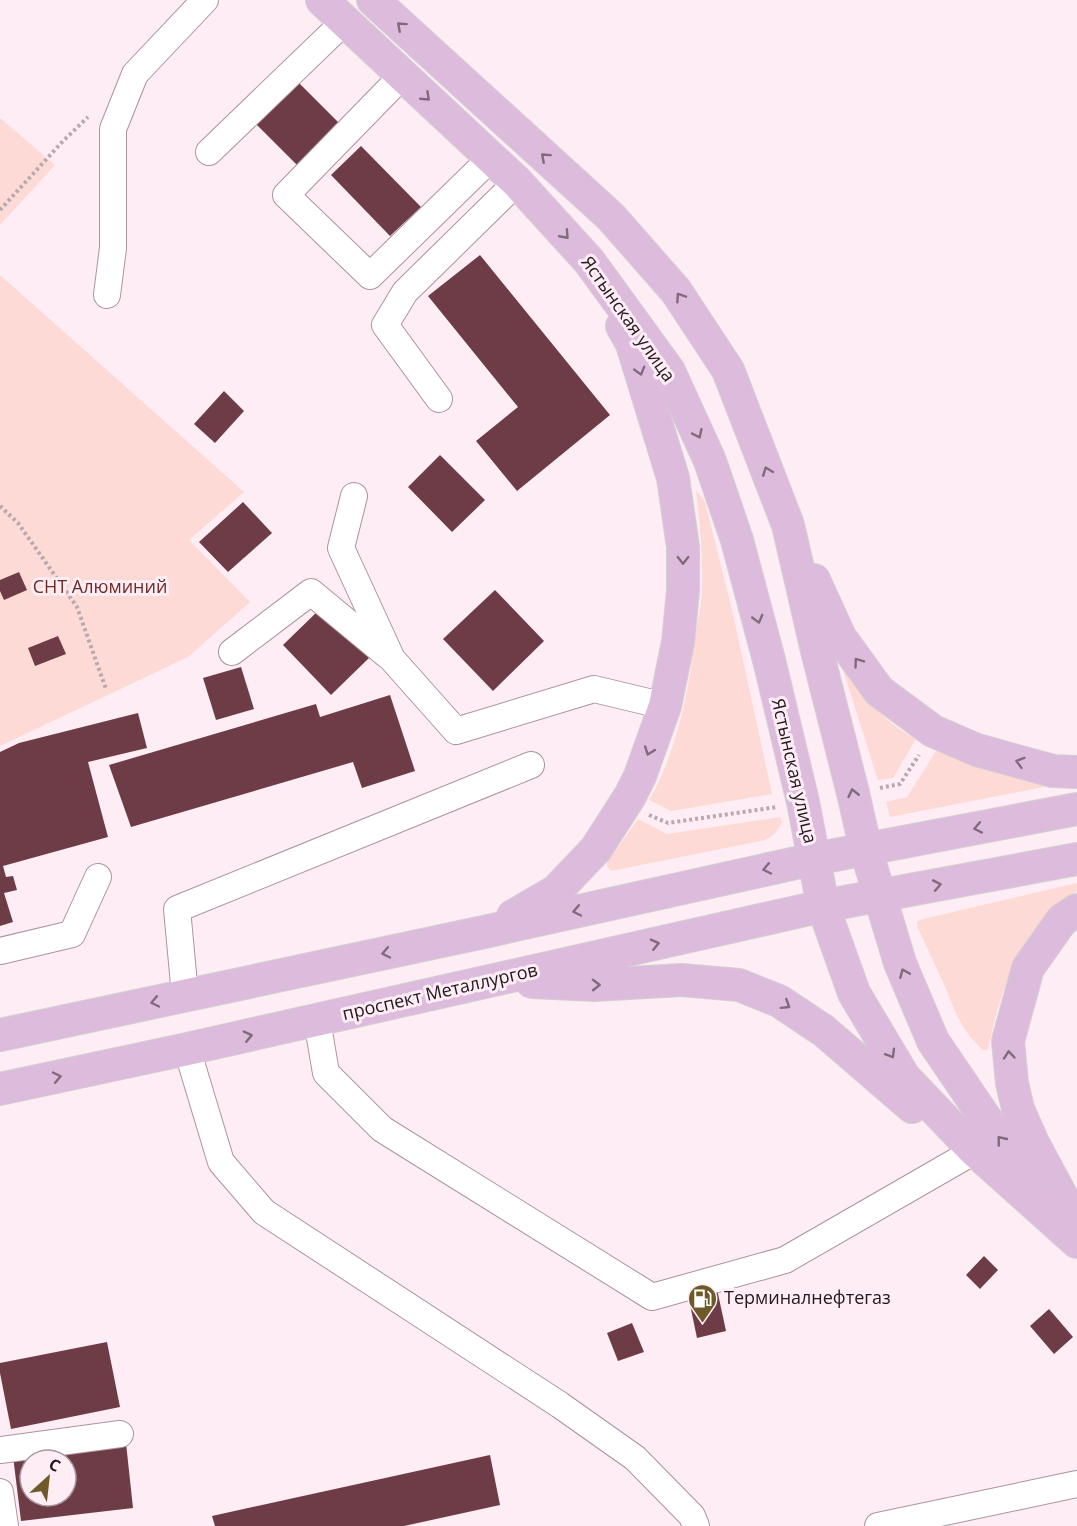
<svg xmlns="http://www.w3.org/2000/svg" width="1077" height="1526" font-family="'Open Sans',sans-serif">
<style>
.green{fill:#fddad5}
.building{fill:#6d3c46;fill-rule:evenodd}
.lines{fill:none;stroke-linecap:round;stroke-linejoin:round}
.minor-casing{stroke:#ad939f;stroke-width:28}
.major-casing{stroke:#d3d1d2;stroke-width:34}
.path{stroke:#b7a9af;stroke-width:4;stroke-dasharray:3 3;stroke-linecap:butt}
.minor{stroke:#fff;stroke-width:26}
.major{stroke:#ddbbdc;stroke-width:32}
.oneway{stroke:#806a7c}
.labels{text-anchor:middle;stroke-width:6;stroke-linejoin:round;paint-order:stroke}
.street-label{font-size:18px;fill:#22181d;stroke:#feedf4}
.park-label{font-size:18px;fill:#702a25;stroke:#feedf4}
.poi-label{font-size:18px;fill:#22181d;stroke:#feedf4;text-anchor:start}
</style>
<rect width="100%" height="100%" fill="#feedf4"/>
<g class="green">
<polygon points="0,118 55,165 0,225"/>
<polygon points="0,275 244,492 189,540 250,602 188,657 0,746"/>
<path d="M 696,490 L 705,502 L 733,614 L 772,794 L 671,811 L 649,800 C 678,751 689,688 696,632 C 698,619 701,605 702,591 C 703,557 700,523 696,490 Z"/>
<path d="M 842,667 C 861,695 885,723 916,739 L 893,778 L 878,780 Z"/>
<polygon points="936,751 1012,777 1049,782 1049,786 890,817 886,802 907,797"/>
<path d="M 780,817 L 782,823 C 777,831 774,836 765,840 L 611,871 L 607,866 L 607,862 L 638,819 L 667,834 Z"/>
<path d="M 1077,883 L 1077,891 C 1021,925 1000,990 988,1050 L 983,1050 C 959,1028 955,1010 943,982 C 934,963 926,945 917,926 L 917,922 L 923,919 Z"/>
</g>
<g class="building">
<polygon points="296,80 341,125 299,167 254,122"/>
<polygon points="361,146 421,207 390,236 331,175"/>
<polygon points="480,255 610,415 517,491 476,441 518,407 428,296"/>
<polygon points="224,391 244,411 215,443 194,424"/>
<polygon points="440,455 485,500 452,532 408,487"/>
<polygon points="243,502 272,533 228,572 199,542"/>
<polygon points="19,572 27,590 4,600 0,591 0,580"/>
<polygon points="495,590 544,641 493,691 443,639"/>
<polygon points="321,608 369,658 331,695 283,645"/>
<polygon points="58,636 66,654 35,666 28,648"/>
<polygon points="241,667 254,709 216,720 203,678"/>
<polygon points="390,695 415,771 362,788 353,762 131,827 109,765 316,704 320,717"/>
<polygon points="138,713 147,748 88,762 108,837 3,866 6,877 13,876 17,890 4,893 13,922 0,926 0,752 19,743"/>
<polygon points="984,1256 998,1270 980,1289 966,1275"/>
<polygon points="717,1289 726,1331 697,1338 688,1295"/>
<polygon points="1049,1309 1073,1337 1054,1354 1030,1326"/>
<polygon points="632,1323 644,1352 618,1361 607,1333"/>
<polygon points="107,1342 120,1407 11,1429 0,1373 0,1363"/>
<path d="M 126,1443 L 133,1508 L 21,1521 L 13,1456 ZM 30,1460 L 66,1460 L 66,1496 L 30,1496 Z"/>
<polygon points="490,1455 500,1505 404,1526 215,1526 212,1516"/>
</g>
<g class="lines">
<defs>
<g id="minor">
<polyline points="403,75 286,195 370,276 491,158"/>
<polyline points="209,152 345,21"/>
<polyline points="107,295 113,248 113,129 135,74 205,0"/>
<polyline points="439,399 385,325 405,292 517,182"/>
<polyline points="354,496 341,548 392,659 456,731 594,689 665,706"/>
<polyline points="232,652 311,592 387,655"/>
<polyline points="0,951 72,934 98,877"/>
<polyline points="185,995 177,909 531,765"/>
<polyline points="317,1020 326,1073 382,1129 652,1297 785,1260 964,1157"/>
<polyline points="187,1049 221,1162 264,1212 560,1405 635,1458 692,1516 696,1526"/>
<polyline points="0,1450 120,1434"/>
<polyline points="0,1492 5,1526"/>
<polyline points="878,1526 1077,1484"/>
</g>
<g id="major">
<polyline points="322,0 517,182 589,261 669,371 710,461 737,540 769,660 803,802 823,906 854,993 904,1077 972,1148 1077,1242"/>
<polyline points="373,0 611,217 676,291 728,370 788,525 817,651 853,793 866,850 900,963 933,1041 992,1128 1037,1185"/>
<polyline points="814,580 840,637 879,691 933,731 977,750 1053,771 1077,772"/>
<polyline points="1077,910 1062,920 1028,968 1008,1041 1012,1083 1018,1109 1033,1143 1077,1225"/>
<polyline points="513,916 556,891 596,849 630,796 640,776 665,706 678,642 683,591 683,547 673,478 632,344 622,326"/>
<polyline points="532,982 594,985 682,980 739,985 779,1001 824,1031 912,1107"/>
<polyline points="0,1035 484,932 814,859 1077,809"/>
<polyline points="0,1089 187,1049 823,906 1077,859"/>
</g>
</defs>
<use href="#minor" class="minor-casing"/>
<use href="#major" class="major-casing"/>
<g class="path">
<polyline points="0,210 63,141 88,117"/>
<polyline points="0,506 18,523 77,607 106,689"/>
<polyline points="880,788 900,784 919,755"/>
<polyline points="649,815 668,823 777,807"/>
</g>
<use href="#minor" class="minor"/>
<use href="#major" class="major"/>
</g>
<defs><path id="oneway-chevron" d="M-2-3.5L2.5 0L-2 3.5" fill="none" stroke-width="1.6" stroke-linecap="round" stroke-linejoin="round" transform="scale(1.5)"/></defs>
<g class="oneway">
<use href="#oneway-chevron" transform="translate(401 26) rotate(-138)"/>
<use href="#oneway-chevron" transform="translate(426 97) rotate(43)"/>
<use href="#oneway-chevron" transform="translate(545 157) rotate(-138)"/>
<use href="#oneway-chevron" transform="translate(565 235) rotate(48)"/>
<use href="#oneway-chevron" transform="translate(680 297) rotate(-124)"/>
<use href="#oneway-chevron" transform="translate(640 371) rotate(74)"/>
<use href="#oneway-chevron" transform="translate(698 434) rotate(65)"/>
<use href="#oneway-chevron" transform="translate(767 471) rotate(-111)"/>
<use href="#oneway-chevron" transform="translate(683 560) rotate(90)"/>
<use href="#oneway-chevron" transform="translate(758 619) rotate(75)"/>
<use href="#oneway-chevron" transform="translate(858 662) rotate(-126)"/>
<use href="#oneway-chevron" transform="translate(649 751) rotate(110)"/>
<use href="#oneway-chevron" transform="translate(1020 762) rotate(-164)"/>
<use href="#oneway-chevron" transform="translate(853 793) rotate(-103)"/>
<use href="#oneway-chevron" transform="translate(978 828) rotate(169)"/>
<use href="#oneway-chevron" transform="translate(767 869) rotate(168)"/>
<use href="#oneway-chevron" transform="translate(937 885) rotate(-11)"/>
<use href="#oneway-chevron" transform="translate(577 911) rotate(168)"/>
<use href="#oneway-chevron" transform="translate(655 944) rotate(-13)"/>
<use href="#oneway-chevron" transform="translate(386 953) rotate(168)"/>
<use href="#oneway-chevron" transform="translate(904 973) rotate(-113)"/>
<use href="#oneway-chevron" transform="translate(596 985) rotate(-1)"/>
<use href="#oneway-chevron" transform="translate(155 1002) rotate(168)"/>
<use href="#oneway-chevron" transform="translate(786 1005) rotate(32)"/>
<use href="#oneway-chevron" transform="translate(248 1036) rotate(-13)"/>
<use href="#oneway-chevron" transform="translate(891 1054) rotate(59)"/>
<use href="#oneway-chevron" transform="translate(1009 1055) rotate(-95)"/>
<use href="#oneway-chevron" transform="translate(57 1077) rotate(-12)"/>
<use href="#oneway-chevron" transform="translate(1001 1140) rotate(-129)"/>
</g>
<defs>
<symbol id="fuel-pin" viewBox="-11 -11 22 30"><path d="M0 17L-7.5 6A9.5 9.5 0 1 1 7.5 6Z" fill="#6e5928" stroke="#feedf4"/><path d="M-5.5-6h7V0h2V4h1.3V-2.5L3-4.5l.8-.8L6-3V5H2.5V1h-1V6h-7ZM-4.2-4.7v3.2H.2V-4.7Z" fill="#fff"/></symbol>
</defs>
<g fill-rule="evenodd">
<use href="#fuel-pin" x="686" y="1282" width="33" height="45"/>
</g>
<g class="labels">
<g class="street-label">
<text transform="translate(628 319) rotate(55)" y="6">Ястынская улица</text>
<text transform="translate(794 771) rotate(77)" y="6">Ястынская улица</text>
<text transform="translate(440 992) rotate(-13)" y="6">проспект Металлургов</text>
</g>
<g class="park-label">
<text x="100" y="593">СНТ Алюминий</text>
</g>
<g class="poi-label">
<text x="724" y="1304">Терминалнефтегаз</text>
</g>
</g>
<g transform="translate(48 1478) rotate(27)"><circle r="28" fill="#feedf4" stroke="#a6989e" stroke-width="1.5"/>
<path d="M0-4.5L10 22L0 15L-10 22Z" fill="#6e5928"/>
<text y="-9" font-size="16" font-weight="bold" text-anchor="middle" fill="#22181d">С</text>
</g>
</svg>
